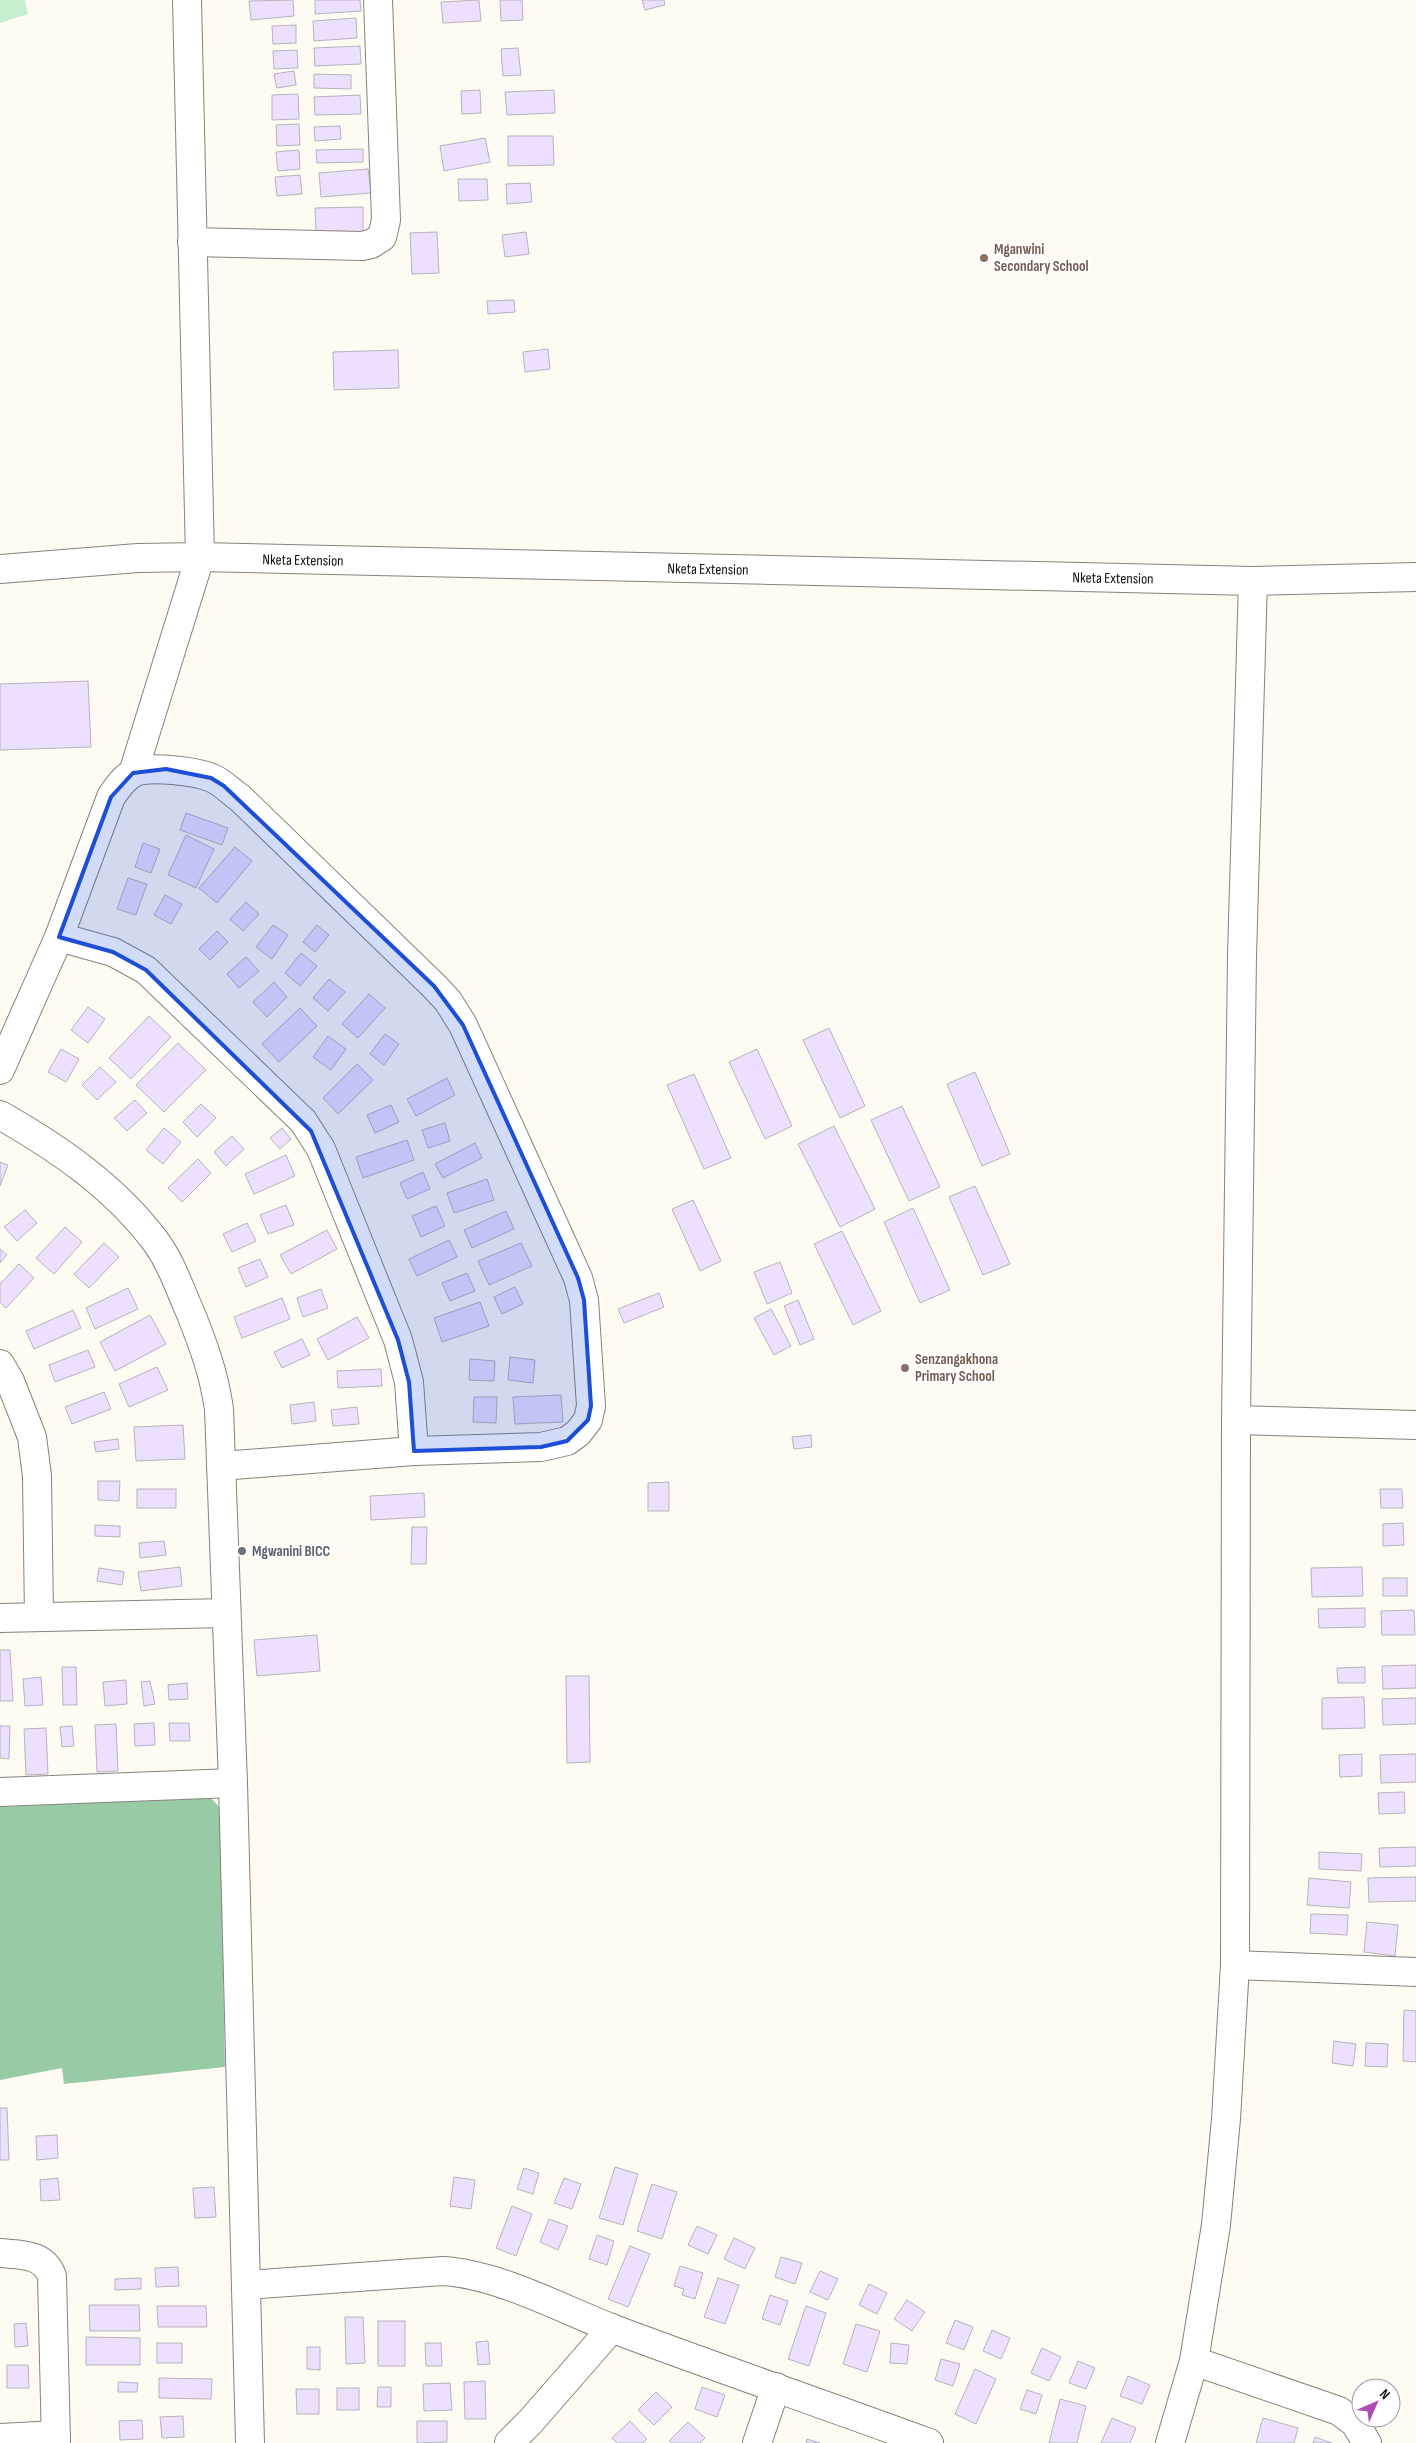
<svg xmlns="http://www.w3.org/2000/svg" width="1416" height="2443" font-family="'Sofia Sans Condensed',sans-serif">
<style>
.green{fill:#c7eed1}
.forest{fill:#98caa6}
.building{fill:#ede0fe;stroke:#b6b3ba}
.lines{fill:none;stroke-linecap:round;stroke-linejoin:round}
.minor-casing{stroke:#86837c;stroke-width:30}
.minor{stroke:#fff;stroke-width:28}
.marked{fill:#1d4ed8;fill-opacity:0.2;stroke:#1d4ed8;stroke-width:4;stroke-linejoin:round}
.education-dot{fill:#8d6e63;stroke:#fff;stroke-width:2}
.worship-dot{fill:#6b7280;stroke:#fff;stroke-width:2}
.labels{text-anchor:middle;stroke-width:4.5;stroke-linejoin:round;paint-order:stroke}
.education-label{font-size:15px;font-weight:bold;fill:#785e54;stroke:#fff;text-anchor:start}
.street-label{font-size:15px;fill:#11100e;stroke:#fff}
.worship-label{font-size:15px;font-weight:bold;fill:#5b616d;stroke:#fff;text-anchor:start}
</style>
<rect width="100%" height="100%" fill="#fffbf3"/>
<polygon class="green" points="0,0 25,0 28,14 0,23"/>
<polygon class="forest" points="198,1797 212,1799 220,1808 225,2067 64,2084 62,2068 0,2080 0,1807"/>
<g class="building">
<polygon points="293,0 294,16 251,20 249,1"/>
<polygon points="315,0 360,0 361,11 315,14"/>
<polygon points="479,0 481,21 443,23 441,2"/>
<polygon points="500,0 522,0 523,20 501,21"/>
<polygon points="642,0 664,0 665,5 645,10"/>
<polygon points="356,18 357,38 314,41 313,21"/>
<polygon points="296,25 296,43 273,44 272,26"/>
<polygon points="360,46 361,64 315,66 314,48"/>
<polygon points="518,48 521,75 503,76 501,49"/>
<polygon points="297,50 298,68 274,69 273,51"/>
<polygon points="294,71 296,85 277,88 274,74"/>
<polygon points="314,74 351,75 351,89 314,88"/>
<polygon points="480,90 481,113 462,114 461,91"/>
<polygon points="554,90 555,113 507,115 505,92"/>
<polygon points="298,94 299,119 272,120 272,95"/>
<polygon points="360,95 361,114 315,115 314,97"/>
<polygon points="299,124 300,145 277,146 276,125"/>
<polygon points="340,126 341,139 315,141 314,127"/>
<polygon points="508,136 553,136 554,165 508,166"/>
<polygon points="485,138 490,162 444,171 440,146"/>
<polygon points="363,149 363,162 317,163 316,150"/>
<polygon points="299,150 300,169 278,171 276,152"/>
<polygon points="368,169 371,193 321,197 319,173"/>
<polygon points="300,175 302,194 277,196 275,177"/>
<polygon points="458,179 487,179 488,200 459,201"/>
<polygon points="530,183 532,202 507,204 506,184"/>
<polygon points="363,207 363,232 316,233 315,208"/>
<polygon points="437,232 439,273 412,274 410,233"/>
<polygon points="526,232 529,254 505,257 502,235"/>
<polygon points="514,300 515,312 488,314 487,301"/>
<polygon points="548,349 550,369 525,372 523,352"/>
<polygon points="398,350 399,388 334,390 333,352"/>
<polygon points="88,681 91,747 0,750 0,684"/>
<polygon points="186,813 228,828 222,845 180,830"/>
<polygon points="186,835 214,849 196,888 168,875"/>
<polygon points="143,843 160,849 151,873 135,867"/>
<polygon points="235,847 252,861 217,903 199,888"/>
<polygon points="128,878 147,884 136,915 117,909"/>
<polygon points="165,895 182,904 171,924 154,915"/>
<polygon points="246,902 259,914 243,931 230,919"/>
<polygon points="273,925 288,935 272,959 256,947"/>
<polygon points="317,925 329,935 315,952 303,942"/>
<polygon points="217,931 228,942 210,960 199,949"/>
<polygon points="301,953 317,966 300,986 285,973"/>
<polygon points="246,957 259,971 239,988 227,974"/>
<polygon points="329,979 345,992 328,1011 313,998"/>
<polygon points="274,982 287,997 267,1017 253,1002"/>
<polygon points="369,994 385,1008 358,1038 342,1024"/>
<polygon points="88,1007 105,1019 88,1043 71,1030"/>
<polygon points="300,1008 317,1026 279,1062 262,1044"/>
<polygon points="149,1016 171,1037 131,1079 109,1058"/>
<polygon points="829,1028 865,1106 840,1118 803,1040"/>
<polygon points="385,1034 399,1044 384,1065 370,1054"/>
<polygon points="328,1036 346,1049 331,1070 313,1057"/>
<polygon points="178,1043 206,1070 164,1112 136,1085"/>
<polygon points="61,1049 79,1059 66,1082 48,1072"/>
<polygon points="757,1049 792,1126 765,1139 729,1062"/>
<polygon points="357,1064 373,1080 338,1114 323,1098"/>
<polygon points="100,1067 116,1082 97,1100 82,1085"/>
<polygon points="975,1072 1010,1154 982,1166 947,1084"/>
<polygon points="694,1074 731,1158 704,1169 667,1085"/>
<polygon points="447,1078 455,1095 416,1116 407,1099"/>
<polygon points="135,1100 147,1113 127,1131 114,1118"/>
<polygon points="201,1104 216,1118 197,1137 183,1122"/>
<polygon points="391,1105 399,1122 375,1133 367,1115"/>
<polygon points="902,1106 940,1187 909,1201 871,1120"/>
<polygon points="445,1123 450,1141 428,1148 422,1130"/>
<polygon points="834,1126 875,1209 840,1227 798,1144"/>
<polygon points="164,1128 181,1142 163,1164 146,1150"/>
<polygon points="282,1128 291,1139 280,1149 270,1138"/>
<polygon points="232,1136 244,1149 226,1166 214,1152"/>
<polygon points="407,1140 414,1160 363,1178 356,1157"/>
<polygon points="475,1143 482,1158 443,1178 435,1164"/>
<polygon points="286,1155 295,1176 254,1194 245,1174"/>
<polygon points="198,1159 211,1173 182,1202 168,1188"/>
<polygon points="0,1162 8,1165 0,1186"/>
<polygon points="423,1172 430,1189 407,1199 400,1183"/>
<polygon points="487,1179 494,1200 454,1213 447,1193"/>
<polygon points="975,1186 1010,1264 983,1275 949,1197"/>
<polygon points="693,1200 721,1261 700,1271 672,1209"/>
<polygon points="286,1205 294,1225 268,1234 260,1215"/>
<polygon points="436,1206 445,1226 421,1237 412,1216"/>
<polygon points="913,1208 950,1290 920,1303 884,1222"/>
<polygon points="25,1210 37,1223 17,1241 4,1227"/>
<polygon points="506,1211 514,1229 472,1248 464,1230"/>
<polygon points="247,1223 256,1241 232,1252 223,1234"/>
<polygon points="65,1227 82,1242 54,1274 36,1258"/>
<polygon points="327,1230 337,1249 291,1274 280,1255"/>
<polygon points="842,1231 881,1311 853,1325 814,1244"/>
<polygon points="449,1240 457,1257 417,1276 409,1259"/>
<polygon points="104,1243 119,1257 89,1288 74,1274"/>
<polygon points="521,1243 532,1266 489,1285 478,1261"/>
<polygon points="0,1249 7,1255 0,1263"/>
<polygon points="260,1259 268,1277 246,1287 238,1268"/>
<polygon points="780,1262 792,1293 767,1304 754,1272"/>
<polygon points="19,1264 34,1278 6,1308 0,1302 0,1284"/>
<polygon points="467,1273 475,1291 450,1301 442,1283"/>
<polygon points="515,1287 523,1304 502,1314 494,1297"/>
<polygon points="128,1288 138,1309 95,1329 86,1308"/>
<polygon points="321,1289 328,1308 303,1317 297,1298"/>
<polygon points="659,1293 664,1307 624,1323 618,1309"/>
<polygon points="282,1298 290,1319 242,1338 234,1317"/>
<polygon points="798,1300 814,1339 800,1345 784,1306"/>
<polygon points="480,1302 489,1326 442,1342 434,1318"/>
<polygon points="771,1309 791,1346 774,1355 754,1318"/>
<polygon points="73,1310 81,1328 34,1349 26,1331"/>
<polygon points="150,1315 166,1344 115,1371 100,1342"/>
<polygon points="357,1317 369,1338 328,1360 317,1339"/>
<polygon points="302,1339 310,1355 282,1368 274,1352"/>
<polygon points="88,1350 95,1367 55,1382 49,1365"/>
<polygon points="510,1357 535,1360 533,1383 508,1380"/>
<polygon points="470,1359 495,1361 494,1381 469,1380"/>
<polygon points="157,1367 168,1390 129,1407 119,1384"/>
<polygon points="381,1369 382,1386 338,1388 337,1371"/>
<polygon points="104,1392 111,1409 72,1424 65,1407"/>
<polygon points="561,1395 563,1422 515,1424 513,1397"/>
<polygon points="474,1397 497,1397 496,1423 473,1422"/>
<polygon points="314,1402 316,1421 292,1424 290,1405"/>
<polygon points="357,1407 359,1424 333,1426 331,1410"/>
<polygon points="183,1425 185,1459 136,1461 134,1427"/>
<polygon points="811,1435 812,1447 794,1449 792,1437"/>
<polygon points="118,1439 119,1449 96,1452 94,1442"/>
<polygon points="98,1481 120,1481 119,1501 98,1500"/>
<polygon points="669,1482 669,1511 648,1511 648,1483"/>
<rect x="137" y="1489" width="39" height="19"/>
<polygon points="1380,1489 1402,1489 1403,1508 1381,1508"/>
<polygon points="424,1493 425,1517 371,1520 370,1496"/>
<polygon points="1403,1523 1404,1545 1383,1546 1383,1524"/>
<polygon points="95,1525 120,1526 120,1537 95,1536"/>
<polygon points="412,1527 427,1527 426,1564 411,1564"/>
<polygon points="164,1541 166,1555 140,1558 139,1543"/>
<polygon points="180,1567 182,1586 141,1591 138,1572"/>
<polygon points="1362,1567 1363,1596 1312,1597 1311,1568"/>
<polygon points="99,1568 124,1572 122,1585 97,1581"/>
<rect x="1383" y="1578" width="24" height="18"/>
<polygon points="1365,1608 1365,1627 1319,1628 1318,1609"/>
<polygon points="1414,1610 1415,1635 1382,1635 1381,1611"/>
<polygon points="317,1635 320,1671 257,1676 254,1640"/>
<polygon points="0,1650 10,1650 13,1701 0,1701"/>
<polygon points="1416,1665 1416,1688 1383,1689 1382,1666"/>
<polygon points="62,1667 76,1667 77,1705 63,1705"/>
<polygon points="1365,1667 1365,1683 1338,1683 1337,1668"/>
<polygon points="566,1676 589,1676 590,1762 567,1763"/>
<polygon points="41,1677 43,1705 25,1706 23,1679"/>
<polygon points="126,1680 127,1704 105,1706 103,1682"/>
<polygon points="150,1681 155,1704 144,1706 141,1682"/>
<polygon points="187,1683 188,1699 169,1700 168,1685"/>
<polygon points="1364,1697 1365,1728 1322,1729 1322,1698"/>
<polygon points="1416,1698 1416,1724 1383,1725 1382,1699"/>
<polygon points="154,1723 155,1745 135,1746 134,1724"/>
<polygon points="169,1723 189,1723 190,1741 170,1741"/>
<polygon points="116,1724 118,1771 97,1772 95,1725"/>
<polygon points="0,1726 10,1726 9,1759 0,1758"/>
<polygon points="72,1726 74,1746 62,1747 60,1727"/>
<polygon points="46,1728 48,1774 26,1775 24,1729"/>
<polygon points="1362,1754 1362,1776 1340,1777 1339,1755"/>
<polygon points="1416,1754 1416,1782 1381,1783 1380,1755"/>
<polygon points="1404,1792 1405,1813 1379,1814 1378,1793"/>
<polygon points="1416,1847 1416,1866 1380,1867 1379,1848"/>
<polygon points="1319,1852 1362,1854 1361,1871 1319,1869"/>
<polygon points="1416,1877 1416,1901 1369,1902 1368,1878"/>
<polygon points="1309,1878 1351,1882 1349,1908 1307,1905"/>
<polygon points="1311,1914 1348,1915 1347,1935 1310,1933"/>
<polygon points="1367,1922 1398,1925 1395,1956 1364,1952"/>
<polygon points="1404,2010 1416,2011 1416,2062 1403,2061"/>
<polygon points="1334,2041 1356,2044 1353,2066 1332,2063"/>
<polygon points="1366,2043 1388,2044 1387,2067 1365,2066"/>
<polygon points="0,2108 7,2108 9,2160 0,2160"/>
<polygon points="57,2135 58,2158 37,2160 36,2136"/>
<polygon points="615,2167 638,2174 623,2225 599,2218"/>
<polygon points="524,2168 539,2173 533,2194 517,2189"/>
<polygon points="454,2177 475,2180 471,2209 450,2206"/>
<polygon points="58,2178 60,2200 41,2201 40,2180"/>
<polygon points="564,2178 581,2184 572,2209 554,2203"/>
<polygon points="652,2184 677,2192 662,2239 637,2231"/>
<polygon points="214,2187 216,2217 195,2218 193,2188"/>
<polygon points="512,2206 532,2214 516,2256 496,2248"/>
<polygon points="549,2219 568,2226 558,2250 540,2242"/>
<polygon points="697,2226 717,2235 708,2254 688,2245"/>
<polygon points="597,2235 614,2241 607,2265 589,2259"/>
<polygon points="734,2238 755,2248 745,2269 724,2259"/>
<polygon points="630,2246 650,2254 628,2307 608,2299"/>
<polygon points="781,2257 802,2263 795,2284 775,2277"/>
<polygon points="680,2266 703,2273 695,2299 682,2295 684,2289 674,2286"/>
<polygon points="178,2267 179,2286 156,2287 155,2268"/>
<polygon points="820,2271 838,2279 828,2300 810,2292"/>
<polygon points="141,2278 141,2289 115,2290 115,2279"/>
<polygon points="718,2278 739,2285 725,2324 704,2317"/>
<polygon points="869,2284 887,2293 877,2314 859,2305"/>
<polygon points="770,2295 788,2301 780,2325 762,2319"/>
<polygon points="907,2300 925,2312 912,2331 894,2319"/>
<polygon points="89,2305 139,2305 140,2331 90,2331"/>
<polygon points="157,2306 206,2306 207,2327 158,2327"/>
<polygon points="806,2306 826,2313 809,2366 788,2359"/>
<polygon points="345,2317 363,2317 365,2363 346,2364"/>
<polygon points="955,2320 973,2327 964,2350 946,2343"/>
<rect x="378" y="2321" width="27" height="45"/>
<polygon points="26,2323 28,2346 15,2347 14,2324"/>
<polygon points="856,2324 880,2331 867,2372 843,2364"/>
<polygon points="992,2330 1010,2338 1001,2359 983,2351"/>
<polygon points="86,2337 140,2338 140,2365 86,2365"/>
<polygon points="488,2341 490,2364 478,2365 476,2342"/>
<rect x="157" y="2343" width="25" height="20"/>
<polygon points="425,2343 441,2343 442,2366 426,2366"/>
<polygon points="891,2343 909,2345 907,2364 890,2363"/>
<polygon points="307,2347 320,2347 320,2370 307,2369"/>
<polygon points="1042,2348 1061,2357 1049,2381 1031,2373"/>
<polygon points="941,2359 960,2364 953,2386 935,2380"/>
<polygon points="1078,2361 1095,2368 1086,2389 1069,2383"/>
<polygon points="7,2365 28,2365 29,2388 7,2388"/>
<polygon points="975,2369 996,2379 976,2424 955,2414"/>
<polygon points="1128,2376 1150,2385 1142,2404 1120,2396"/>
<polygon points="159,2378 212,2379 211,2399 159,2398"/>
<polygon points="485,2381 486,2419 465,2419 464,2382"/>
<polygon points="118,2382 138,2383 137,2392 118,2392"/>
<polygon points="450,2383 452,2410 424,2411 423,2384"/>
<polygon points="378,2387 391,2387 391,2407 377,2407"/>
<polygon points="702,2387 725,2395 717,2417 695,2409"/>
<rect x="337" y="2388" width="22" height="22"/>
<polygon points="296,2389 319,2389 319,2414 297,2414"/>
<polygon points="1027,2390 1042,2395 1036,2414 1020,2409"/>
<polygon points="656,2392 672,2407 654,2425 638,2410"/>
<polygon points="1060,2399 1086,2406 1077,2443 1049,2443"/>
<polygon points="183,2416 184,2437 162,2438 160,2417"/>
<polygon points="1112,2418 1136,2428 1130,2443 1101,2443"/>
<polygon points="1263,2418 1298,2428 1294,2443 1256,2443"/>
<polygon points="142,2420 143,2439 120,2440 119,2421"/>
<polygon points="417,2421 447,2421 447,2442 417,2443"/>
<polygon points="630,2421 647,2439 643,2443 617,2443 612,2438"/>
<polygon points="688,2422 705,2438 700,2443 672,2443 669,2441"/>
<polygon points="1315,2437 1332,2443 1313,2443"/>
<polygon points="807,2439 820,2443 806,2443"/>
</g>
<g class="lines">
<defs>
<g id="minor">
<polyline points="192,242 362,246 371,244 382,237 386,220 378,0"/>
<polyline points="0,569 138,558 200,557 1253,581 1416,577"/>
<polyline points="133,773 200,557 187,0"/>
<polyline points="59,937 113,952 146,970 303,1121 321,1149 398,1340 409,1382 414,1451"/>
<path d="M 0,1070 L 59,937 L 111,797 C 117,788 124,777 135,772 C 151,766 195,771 212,778 C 222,782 231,792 240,798 L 434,986 L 448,1001 L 463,1025 L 578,1278 L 584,1300 L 591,1406 L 588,1420 L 578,1433 L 567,1441 L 541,1447 L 414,1451 L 221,1466"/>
<path d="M 0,1115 C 58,1148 115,1187 156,1242 C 172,1264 180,1290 191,1314 C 204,1347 214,1374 219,1409 L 233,1783 L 250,2443"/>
<polyline points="0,1364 10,1381 32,1437 37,1476 39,1617"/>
<polyline points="1236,1420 1416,1425"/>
<polyline points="0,1618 226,1613"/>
<polyline points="0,1792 233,1783"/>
<polyline points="1235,1965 1416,1972"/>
<path d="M 0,2253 C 21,2255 43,2253 52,2276 L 56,2443"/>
<path d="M 246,2285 L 443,2271 C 497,2274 560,2308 611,2328 C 717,2368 823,2404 929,2443"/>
<polyline points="1194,2361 1339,2411 1355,2423 1367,2443"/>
<polyline points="0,2438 56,2435"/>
<polyline points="509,2443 531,2421 612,2328"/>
<polyline points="757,2443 776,2387"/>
<polyline points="1170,2443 1194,2361 1216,2225 1226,2119 1235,1965 1236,1420 1242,955 1253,581"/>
</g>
</defs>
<use href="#minor" class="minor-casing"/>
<use href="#minor" class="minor"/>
</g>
<path class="marked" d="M 166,769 L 211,778 L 224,786 L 434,986 L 463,1025 L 578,1278 L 584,1300 L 591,1406 L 588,1420 L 567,1441 L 541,1447 L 414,1451 L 409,1382 L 398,1340 L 311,1131 L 146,970 L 113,952 L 59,937 L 111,797 L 133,773 Z"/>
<g class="education-dot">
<circle cx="984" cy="258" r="5"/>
<circle cx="905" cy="1368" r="5"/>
</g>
<circle class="worship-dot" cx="242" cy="1551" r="5"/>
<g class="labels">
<g class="education-label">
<text x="994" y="254">Mganwini<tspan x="994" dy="17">Secondary School</tspan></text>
<text x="915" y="1364">Senzangakhona<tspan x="915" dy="17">Primary School</tspan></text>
</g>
<g class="street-label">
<text transform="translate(303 560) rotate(1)" y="5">Nketa Extension</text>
<text transform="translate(708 569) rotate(1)" y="5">Nketa Extension</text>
<text transform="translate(1113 578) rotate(1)" y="5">Nketa Extension</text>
</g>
<g class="worship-label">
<text x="252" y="1556">Mgwanini BICC</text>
</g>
</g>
<g transform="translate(1376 2403) rotate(45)"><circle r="24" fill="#ffffff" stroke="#a09f9f"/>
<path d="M0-4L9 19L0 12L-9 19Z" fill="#b04db4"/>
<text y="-8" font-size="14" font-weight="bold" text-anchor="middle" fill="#11100e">N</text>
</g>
</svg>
